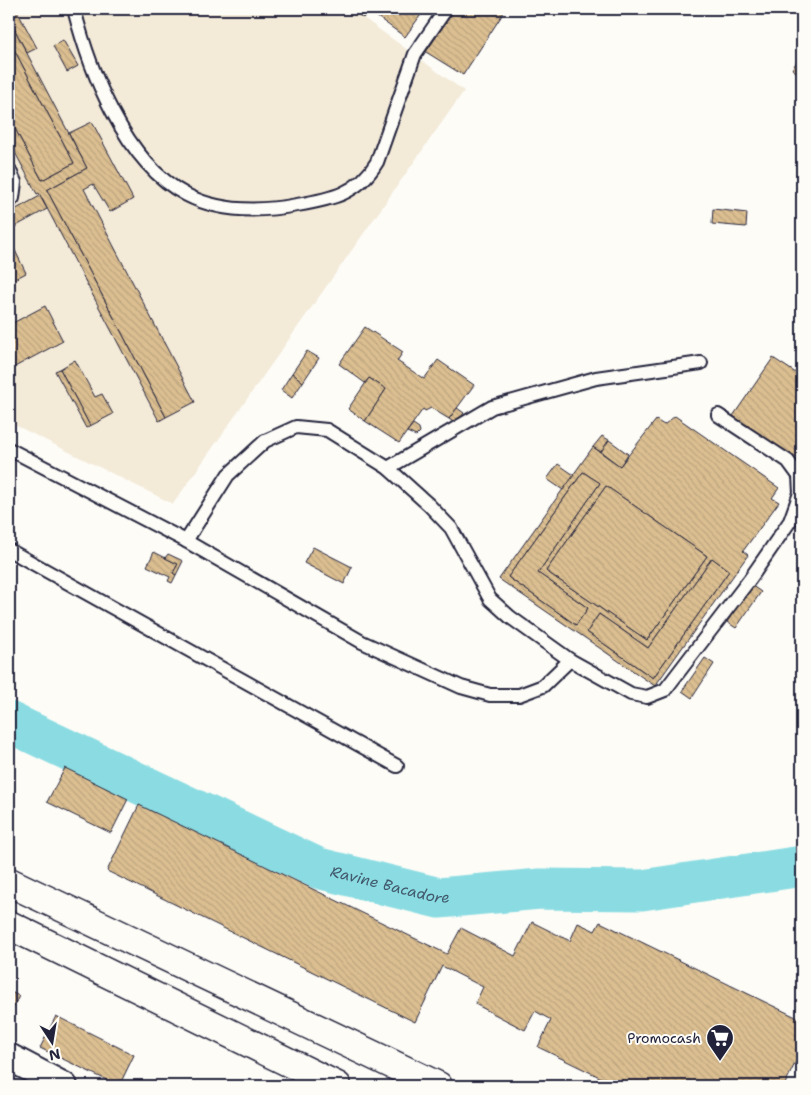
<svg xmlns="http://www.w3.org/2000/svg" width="811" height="1095" font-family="'Shantell Sans',sans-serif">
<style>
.built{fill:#f3ead8}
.water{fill:url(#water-rules);stroke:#61929f}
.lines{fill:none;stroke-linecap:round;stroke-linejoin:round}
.river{stroke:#8bdce2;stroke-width:41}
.building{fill:url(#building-back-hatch);stroke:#22223b;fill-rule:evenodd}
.service-casing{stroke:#22223b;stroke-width:16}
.minor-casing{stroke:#22223b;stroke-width:30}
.secondary-casing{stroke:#22223b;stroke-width:31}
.service{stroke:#fdfcf7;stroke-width:12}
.minor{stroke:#fdfcf7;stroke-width:26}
.secondary{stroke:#fdfcf7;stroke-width:28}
.labels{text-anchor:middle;stroke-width:4;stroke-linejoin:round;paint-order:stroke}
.poi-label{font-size:14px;fill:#22223b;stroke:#fdfcf7;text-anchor:end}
.water-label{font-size:15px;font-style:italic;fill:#425a6d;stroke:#fdfcf7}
</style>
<defs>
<pattern id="water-rules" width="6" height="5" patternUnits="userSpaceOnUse" patternTransform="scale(1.25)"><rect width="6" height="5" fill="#8bdce2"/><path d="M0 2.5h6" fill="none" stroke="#78bcc3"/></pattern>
<pattern id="building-back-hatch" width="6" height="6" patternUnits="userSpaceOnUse" patternTransform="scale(1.25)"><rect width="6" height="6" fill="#dcbf91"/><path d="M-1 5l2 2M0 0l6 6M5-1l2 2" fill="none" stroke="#bca47e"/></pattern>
</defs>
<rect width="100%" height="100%" fill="#fdfcf7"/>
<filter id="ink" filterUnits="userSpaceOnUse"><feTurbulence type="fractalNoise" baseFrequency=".02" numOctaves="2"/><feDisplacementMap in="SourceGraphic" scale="10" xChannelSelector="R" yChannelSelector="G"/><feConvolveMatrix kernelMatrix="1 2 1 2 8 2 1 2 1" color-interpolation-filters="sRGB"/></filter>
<g filter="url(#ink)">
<polygon class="built" points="9,9 351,9 464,91 173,504 9,422"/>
<polygon class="water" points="802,857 802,876 800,877 681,892 642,890 698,875 786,863"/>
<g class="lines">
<path class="river" id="s1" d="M 9,722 L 318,868 L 439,898 L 540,889 L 642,890 L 802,866"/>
</g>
<g class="building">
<polygon points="9,9 16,9 37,48 27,53 9,19"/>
<polygon points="351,9 425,9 405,37 369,11 363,18"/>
<polygon points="455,9 506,9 463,75 426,52"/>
<polygon points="9,19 87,168 47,190 166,417 159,421 39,193 37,194 9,141 9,117 42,180 74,163 9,40"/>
<polygon points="9,40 74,163 42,180 9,117"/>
<polygon points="63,40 78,66 67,72 53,46"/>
<polygon points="802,54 802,76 792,69"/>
<polygon points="92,122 133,199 110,212 93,184 84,189 195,402 166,417 47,190 87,168 69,133"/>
<polygon points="40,196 47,209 9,230 9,213"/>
<polygon points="713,209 747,213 746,227 712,224"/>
<polygon points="9,238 26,273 9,282"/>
<polygon points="45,306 63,341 9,370 9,325"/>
<polygon points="365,327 403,352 397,361 424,379 438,360 474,385 449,419 431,408 425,411 423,409 399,443 365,421 386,389 369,378 365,383 339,364"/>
<polygon points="307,351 319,358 303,382 292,373"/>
<polygon points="773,358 802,377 802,448 795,459 733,416"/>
<polygon points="75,360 95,397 102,394 113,414 90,426 60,369"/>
<polygon points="60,369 90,426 86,428 55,371"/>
<polygon points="292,373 303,382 292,398 281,390"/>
<polygon points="369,378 386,389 365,421 348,409"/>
<polygon points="457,408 464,413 456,424 449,419"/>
<path d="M 675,416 L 779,488 L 772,498 L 779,502 L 743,551 L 748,555 L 655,686 L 499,579 L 593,447 L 620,466 L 656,420 L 664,425 ZM 583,472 L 600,483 L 538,573 L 588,608 L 576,625 L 508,577 ZM 606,486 L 707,556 L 647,640 L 546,571 ZM 712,558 L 729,571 L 653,678 L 587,632 L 599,614 L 648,648 Z"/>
<polygon points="413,424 419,428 420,432 416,436 407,432"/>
<polygon points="602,436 609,440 601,452 593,447"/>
<polygon points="609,440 628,454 620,466 601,452"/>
<polygon points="558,464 574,475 563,490 547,479"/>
<polygon points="583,472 600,483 538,573 588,608 576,625 508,577"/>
<polygon points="606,486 707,556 647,640 546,571"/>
<polygon points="313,547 352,567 344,584 304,563"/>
<polygon points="154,552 178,564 173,573 176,575 172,583 168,581 170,577 147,566"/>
<polygon points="168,554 183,561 176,575 173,573 178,564 165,558"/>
<polygon points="712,558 729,571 653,678 587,632 599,614 648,648"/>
<polygon points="751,585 761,592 736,628 727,622"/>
<polygon points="705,658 714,664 692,698 682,691"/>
<polygon points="65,768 128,799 111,833 47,802"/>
<polygon points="139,805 447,954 461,928 515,956 532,922 570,941 578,923 595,931 600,922 802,1020 802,1049 784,1086 618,1086 538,1047 551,1020 535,1011 525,1030 475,1004 483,987 442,966 415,1022 107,871"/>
<polygon points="9,991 19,996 9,1016"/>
<polygon points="56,1016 134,1055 119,1086 40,1048"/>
</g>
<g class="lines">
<defs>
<g id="service">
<path d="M 74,9 C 83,44 95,79 112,111 C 154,192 206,222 297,205 C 332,199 358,194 377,162 L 415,54 L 446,9"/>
<polyline points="9,169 15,182 13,198 9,202"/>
<polyline points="9,449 186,541 362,642 461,687 490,695 519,695 543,686 570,660"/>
<polyline points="388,468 492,407 596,378 701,363"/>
<polyline points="186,541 228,475 265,441 296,427 327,430 388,468 429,505 451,528 490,599 510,617 570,660 631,694 647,697 665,690 750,579 790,521 800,493 799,476 788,461 718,415"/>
<polyline points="9,550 397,766"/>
</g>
<polyline id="minor" points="9,1057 64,1086"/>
<g id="secondary">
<polyline points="9,882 438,1086"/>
<polyline points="9,925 337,1086"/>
</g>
</defs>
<use href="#service" class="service-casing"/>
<use href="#minor" class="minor-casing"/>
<use href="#secondary" class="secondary-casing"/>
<use href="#service" class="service"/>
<use href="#minor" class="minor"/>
<use href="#secondary" class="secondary"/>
</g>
</g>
<defs>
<symbol id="supermarket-pin" viewBox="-11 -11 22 30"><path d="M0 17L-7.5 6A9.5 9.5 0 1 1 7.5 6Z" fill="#22223b" stroke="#fdfcf7"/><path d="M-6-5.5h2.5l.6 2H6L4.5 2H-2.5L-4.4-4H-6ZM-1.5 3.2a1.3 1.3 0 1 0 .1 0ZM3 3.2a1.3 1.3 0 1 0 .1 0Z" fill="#fff"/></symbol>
</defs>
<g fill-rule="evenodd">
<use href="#supermarket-pin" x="704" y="1022" width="32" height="43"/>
</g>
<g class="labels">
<g class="poi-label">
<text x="701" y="1043">Promocash</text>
</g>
<g class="water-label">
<text dy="5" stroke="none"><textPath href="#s1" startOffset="416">Ravine Bacadore</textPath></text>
</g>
</g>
<rect width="811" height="1095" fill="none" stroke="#fdfcf7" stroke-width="30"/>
<rect x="15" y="15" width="781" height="1065" fill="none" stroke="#22223b" stroke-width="2" filter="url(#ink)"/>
<g transform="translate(52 1042) rotate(168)" stroke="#fdfcf7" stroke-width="4" paint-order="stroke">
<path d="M0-4L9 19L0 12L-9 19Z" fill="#22223b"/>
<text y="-8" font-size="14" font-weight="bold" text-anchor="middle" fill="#22223b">N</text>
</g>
</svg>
